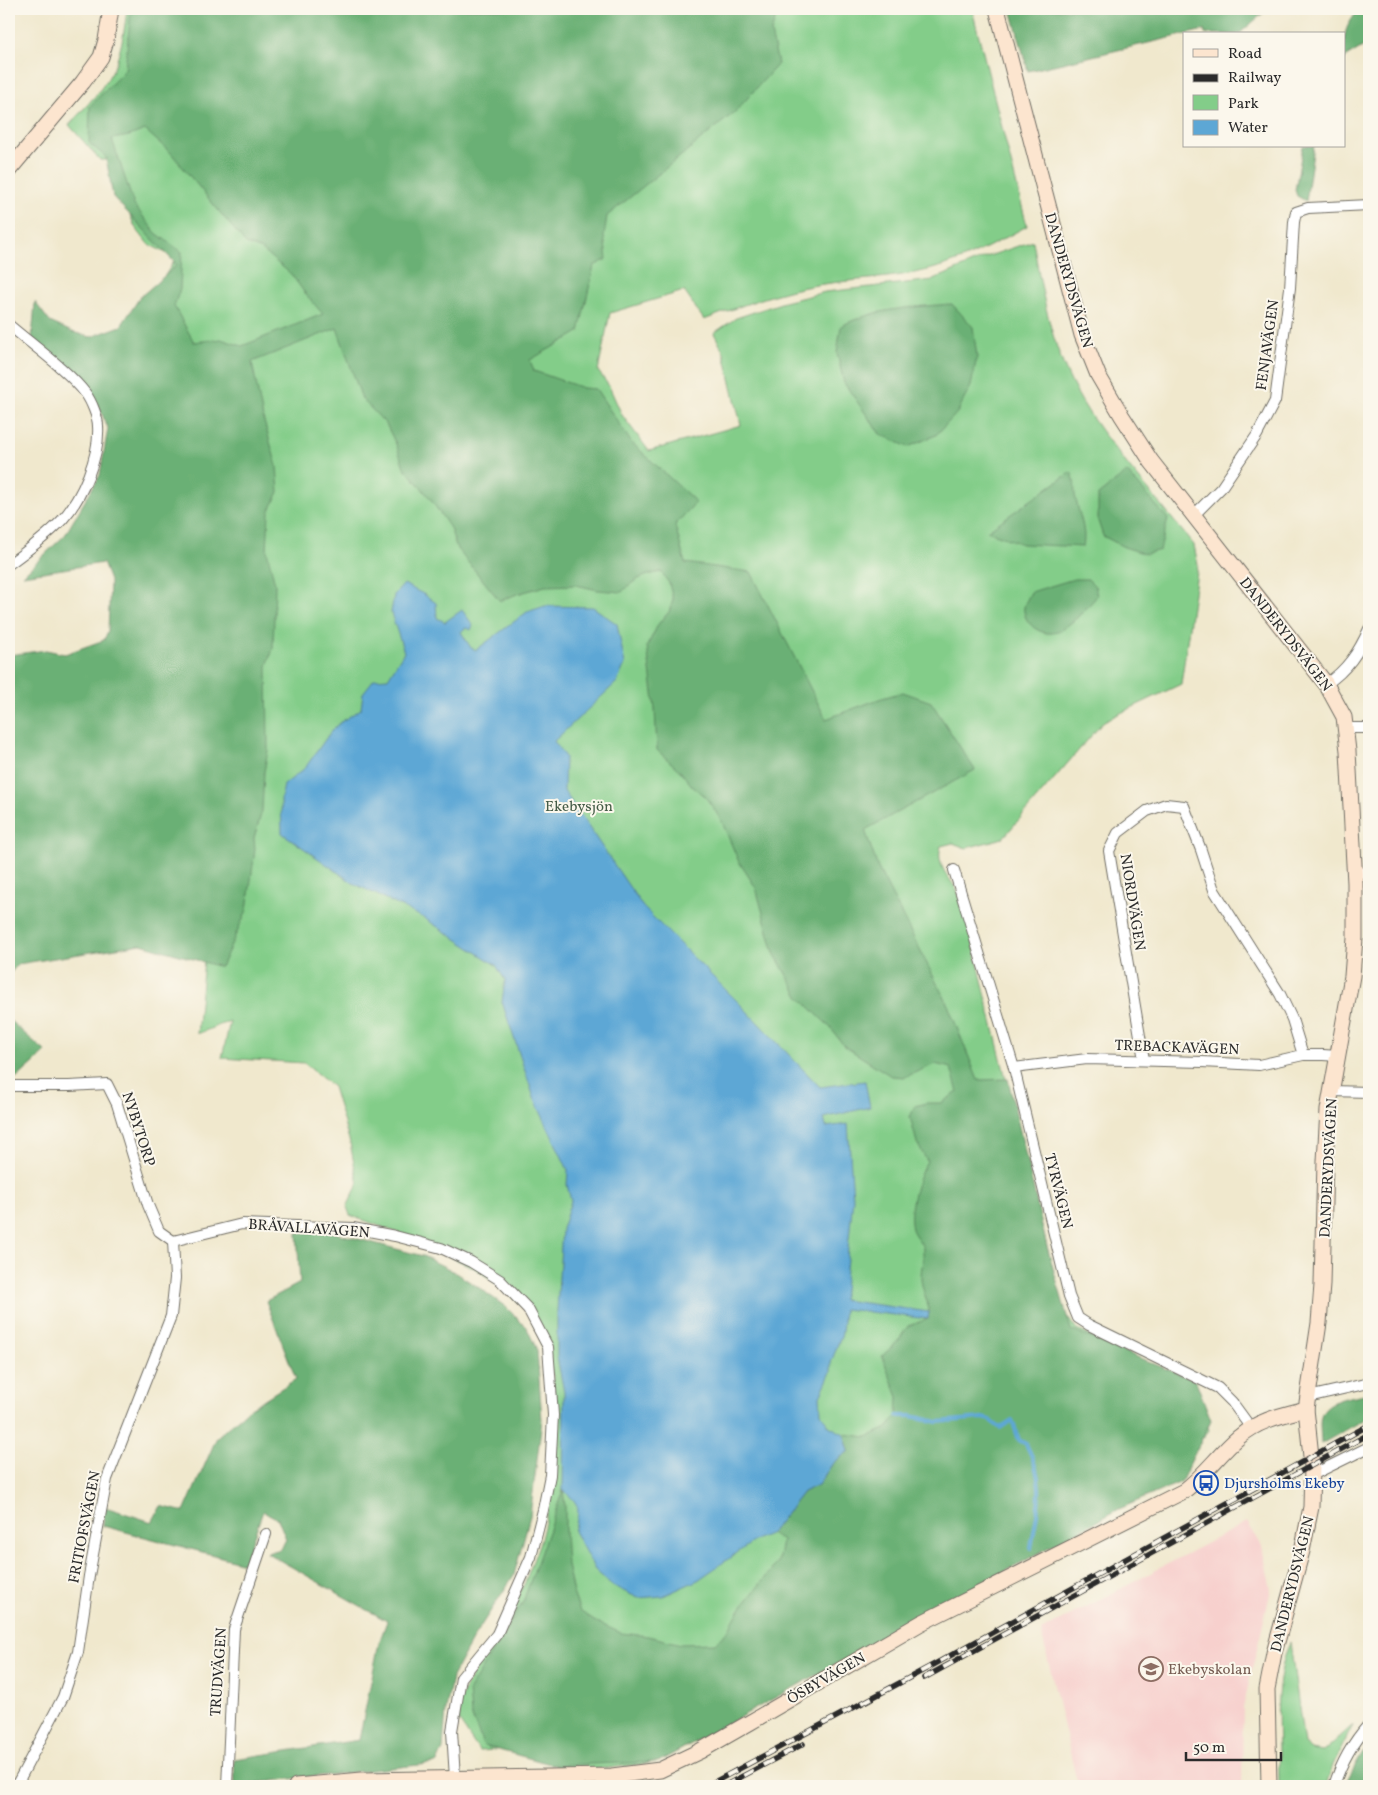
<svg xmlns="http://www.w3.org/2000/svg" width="1378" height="1795" font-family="Vollkorn,serif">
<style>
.built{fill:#f7d0cd}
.green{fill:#83cd89;stroke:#577c5a}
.forest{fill:#6ab075;stroke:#4a6e50;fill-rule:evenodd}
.water{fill:#5da7d5;stroke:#446980}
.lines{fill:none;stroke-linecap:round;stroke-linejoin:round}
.stream{stroke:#5da7d5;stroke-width:4}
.street-casing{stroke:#706d64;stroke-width:12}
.secondary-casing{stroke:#706d64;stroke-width:17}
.street{stroke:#fff;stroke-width:10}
.secondary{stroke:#fce5cf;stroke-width:15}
.rail-casing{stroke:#2b2b2b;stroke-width:5.5}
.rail{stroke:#fbf7ec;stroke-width:4;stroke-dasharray:11;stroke-linecap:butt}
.labels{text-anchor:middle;stroke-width:4;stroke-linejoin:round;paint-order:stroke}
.street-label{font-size:15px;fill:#2b2b2b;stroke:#fbf7ec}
.park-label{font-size:15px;fill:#455c47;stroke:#fbf7ec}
.transit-label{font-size:15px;fill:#164399;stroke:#fbf7ec;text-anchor:start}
.education-label{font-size:15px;fill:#785e54;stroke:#fbf7ec;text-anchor:start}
</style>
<rect width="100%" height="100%" fill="#fbf7ec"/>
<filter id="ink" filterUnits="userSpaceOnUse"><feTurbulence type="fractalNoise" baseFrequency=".02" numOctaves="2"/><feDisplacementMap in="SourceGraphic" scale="10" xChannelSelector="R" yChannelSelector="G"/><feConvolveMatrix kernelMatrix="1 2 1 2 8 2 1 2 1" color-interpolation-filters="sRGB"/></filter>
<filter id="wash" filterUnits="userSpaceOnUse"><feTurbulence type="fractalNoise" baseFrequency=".0096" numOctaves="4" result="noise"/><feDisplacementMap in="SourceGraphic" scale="20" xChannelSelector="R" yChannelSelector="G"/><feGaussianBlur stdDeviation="1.12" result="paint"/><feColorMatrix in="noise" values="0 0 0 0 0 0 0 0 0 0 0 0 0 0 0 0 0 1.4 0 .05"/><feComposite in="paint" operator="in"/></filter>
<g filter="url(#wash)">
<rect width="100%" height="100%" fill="#f0e8cd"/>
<polygon class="built" points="1247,1522 1262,1546 1271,1590 1243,1708 1242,1786 1078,1786 1041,1631"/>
<g class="green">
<path d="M 127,9 L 972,9 L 1027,226 C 1001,240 976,255 948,264 C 906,279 861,278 817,285 C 778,291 741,306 704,320 L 684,291 L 610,313 L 598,371 L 609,386 L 622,415 L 649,451 L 741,425 L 724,353 L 714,333 L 736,318 L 784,302 L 825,292 L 933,280 L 983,258 L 1033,241 C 1042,292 1051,346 1076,391 C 1091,419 1111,444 1131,469 C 1152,494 1173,520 1194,545 L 1198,565 L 1181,684 L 1104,721 L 1003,838 L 966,848 L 953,843 L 941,846 C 936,863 946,874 955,887 C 959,894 962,903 965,910 L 1041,1223 L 1064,1312 L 1076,1329 L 1196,1386 L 1209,1430 L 1189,1456 L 1000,1569 L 671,1755 L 646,1764 L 585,1770 L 557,1769 L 549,1756 L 507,1749 L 479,1751 L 459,1721 L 459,1703 L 466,1686 L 524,1585 L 541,1539 L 553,1487 L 553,1376 L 532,1317 L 502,1287 L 474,1268 L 406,1236 L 350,1215 L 347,1207 L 358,1184 L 350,1143 L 333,1087 L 304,1063 L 222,1058 L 230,1021 L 197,1034 L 211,887 L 161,282 L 176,258 L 148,244 L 135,227 L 125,203 L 111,188 L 114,168 L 110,160 L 100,160 L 69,125 C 85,107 107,86 116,63 C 122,46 125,27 127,9 Z"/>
<path d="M 1290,1642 L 1304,1744 L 1311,1750 L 1323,1752 L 1353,1725 L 1333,1765 L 1326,1786 L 1279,1786 C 1279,1739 1271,1687 1290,1642 Z"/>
</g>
<g class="forest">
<path d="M 131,9 L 778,9 L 771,33 L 778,64 L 735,112 L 607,216 L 604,236 L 607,259 L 594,266 L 579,332 L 530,360 L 534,371 L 583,388 L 596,389 L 631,442 L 696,502 L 675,525 L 685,563 L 751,572 L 826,719 L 879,699 L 903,692 L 931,702 L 975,770 L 865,830 L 878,868 L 948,1005 L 978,1080 L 1008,1079 L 1047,1247 L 1071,1330 L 1196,1381 L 1211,1420 L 1181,1482 L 1119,1509 L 658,1762 L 554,1765 L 484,1746 L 471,1715 L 469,1690 L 523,1602 L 563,1490 L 565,1506 L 565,1531 L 567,1565 L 573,1593 L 580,1611 L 594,1621 L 621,1633 L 648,1636 L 681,1644 L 715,1643 L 727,1632 L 740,1609 L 778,1562 L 782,1541 L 771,1533 L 803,1492 L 818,1485 L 833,1463 L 849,1451 L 844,1434 L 867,1437 L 887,1428 L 897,1416 L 898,1397 L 882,1356 L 898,1341 L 908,1326 L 928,1319 C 931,1304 921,1291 921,1277 C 921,1268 924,1259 923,1249 C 922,1242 914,1236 912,1229 C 907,1209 917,1178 927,1161 L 917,1143 L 910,1117 L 915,1106 L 927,1103 L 941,1103 L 958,1092 L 951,1068 L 935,1064 L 905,1077 L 891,1076 L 844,1046 L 830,1027 L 800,998 L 774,953 L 756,888 L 738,860 L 722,822 L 714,809 L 704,795 L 693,787 L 680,771 L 657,750 L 655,709 L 647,646 L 659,623 L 669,612 L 673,600 L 669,583 L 661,572 C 645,575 634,579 622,592 L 598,590 L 576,585 L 545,586 L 517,594 L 500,601 L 457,549 L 450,528 L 429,497 L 404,467 L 396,444 L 386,424 L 362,399 L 337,328 L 252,362 L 263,418 L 277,466 L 279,492 L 269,512 L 267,551 L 275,584 L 273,649 L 267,666 L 268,750 L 264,772 L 262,811 L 254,838 L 255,849 L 247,910 L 221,967 L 141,944 L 18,964 L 9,975 L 9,655 L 46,650 L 65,654 L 104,640 L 108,631 L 110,581 L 103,563 L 23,575 L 65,535 L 100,475 L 108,428 L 93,394 L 32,338 L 35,302 L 50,322 L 72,332 L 91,337 L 121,326 L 140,297 L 177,265 L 113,197 L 106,157 L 89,143 L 90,106 L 125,70 ZM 145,130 L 171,153 L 246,244 L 262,250 L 291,274 L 307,296 L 323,314 L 242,346 L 221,339 L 194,342 L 174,306 L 180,289 L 182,252 L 156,233 L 134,205 L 112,139 L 129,136 Z"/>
<polygon points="1011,9 1268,9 1239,34 1205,34 1204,30 1028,71"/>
<path d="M 1360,9 L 1369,9 L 1369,43 L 1346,57 L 1344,60 C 1344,35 1343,28 1360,9 Z"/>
<polygon points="1303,146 1314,146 1306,201 1297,196 1295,190"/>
<path d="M 952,304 L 973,327 L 977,357 L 971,386 L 957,413 L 936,435 L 908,447 L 880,434 L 844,383 L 837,353 L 841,326 C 876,308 913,307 952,304 Z"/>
<path d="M 1071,472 C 1076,481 1074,485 1075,495 C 1078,513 1087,529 1083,547 L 1022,544 L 987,531 Z"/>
<polygon points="1127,472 1168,519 1160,550 1146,554 1124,547 1103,536 1098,521 1098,495"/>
<path d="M 1074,579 L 1088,579 L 1095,586 L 1097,596 C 1086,609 1074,623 1059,631 C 1044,639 1022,624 1024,607 C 1025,602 1029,597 1031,592 Z"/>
<polygon points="9,1020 46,1052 17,1078 9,1078"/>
<polygon points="332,1232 423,1256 449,1269 475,1285 506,1307 527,1328 537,1350 542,1420 530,1516 514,1575 475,1635 452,1677 446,1710 443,1749 437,1763 235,1785 234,1759 359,1740 379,1643 387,1621 267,1553 281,1549 286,1539 278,1519 263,1511 244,1563 103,1526 105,1507 152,1522 161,1506 184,1512 217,1437 249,1409 296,1379 266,1301 300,1283 297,1233"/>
<path d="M 1369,1393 L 1369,1417 L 1321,1444 C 1321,1435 1319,1424 1321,1416 C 1326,1398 1354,1397 1369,1393 Z"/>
<polygon points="1369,1741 1369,1782 1347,1780"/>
</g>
<path class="water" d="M 404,584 L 425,595 L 436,603 L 437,618 L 445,622 L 462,610 L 473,625 L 471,630 L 467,628 L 464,629 L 461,632 L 471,648 L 476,650 L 527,612 L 545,606 L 593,607 L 617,624 L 625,664 L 617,682 L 554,741 L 565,757 L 564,791 L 643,907 L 741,1005 L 820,1087 L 865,1081 L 870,1107 L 824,1118 L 826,1127 L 848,1124 L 853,1198 L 843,1300 L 929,1312 L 928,1319 L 844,1309 L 842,1333 L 831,1363 L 831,1372 L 820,1396 L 821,1413 L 829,1426 L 844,1434 L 849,1451 L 833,1463 L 818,1485 L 803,1492 L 771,1533 L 757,1539 L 698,1580 L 663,1596 L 638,1598 L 613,1586 L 595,1570 L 574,1531 C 580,1509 581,1505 563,1490 L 564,1392 L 557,1357 L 557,1311 L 562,1229 L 571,1201 L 567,1185 L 568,1170 L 534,1098 L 502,1002 L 505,980 L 496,965 L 424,918 L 353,883 L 282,833 L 281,799 L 284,785 L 305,768 L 332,730 L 341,722 L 361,709 L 363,693 L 374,679 L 388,678 L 404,652 L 391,613 L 394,595 Z"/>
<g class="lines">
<path class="stream" d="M 897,1416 L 911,1416 L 938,1422 L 982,1418 L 990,1420 L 1000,1428 L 1012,1420 L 1019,1440 L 1026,1444 C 1047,1483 1038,1507 1031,1548"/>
</g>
</g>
<g filter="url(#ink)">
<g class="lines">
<defs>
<g id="street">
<path d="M 9,325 C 31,344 69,371 86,394 C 91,401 98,417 98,426 C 100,456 82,498 62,520 C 46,537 27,551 9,564"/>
<polyline points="1194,515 1221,488 1257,435 1275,401 1290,288 1294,222 1296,212 1308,208 1369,205"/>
<path d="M 1326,684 C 1347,670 1359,652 1369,629"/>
<polyline points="1345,728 1369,728"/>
<polyline points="954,870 1014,1068 1069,1296 1078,1318 1089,1325 1218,1388 1232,1402 1251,1428"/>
<polyline points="1354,872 1369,873"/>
<polyline points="1144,1060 1109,851 1118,833 1147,811 1166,804 1184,806 1201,850 1214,890 1280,994 1292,1019 1303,1055"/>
<polyline points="1014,1068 1087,1059 1202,1062 1259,1065 1303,1055 1323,1055 1338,1056"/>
<polyline points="9,1086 69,1086 107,1084 117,1104 148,1205 159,1231 173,1241"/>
<polyline points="1331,1091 1369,1092"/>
<polyline points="173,1241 242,1224 353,1228 395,1236 441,1248 471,1262 500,1280 528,1309 548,1347 553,1415 550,1475 543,1510 531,1557 497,1634 461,1678 452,1731 455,1778"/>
<polyline points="1308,1397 1369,1383"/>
<polyline points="1312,1475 1369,1447"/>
<polyline points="16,1786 63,1697 78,1652 89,1576 107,1479 171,1316 175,1278 173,1241"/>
<polyline points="227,1786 234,1629 266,1534"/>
<path d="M 1334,1786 C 1341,1763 1353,1742 1369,1724"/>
</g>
<g id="secondary">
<polyline points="997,9 1082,335 1098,375 1122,416 1151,461 1326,684 1344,717 1348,751 1355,883 1355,938 1352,976 1328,1110 1325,1161 1322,1285 1319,1323 1306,1409 1312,1466 1311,1507 1302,1551 1274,1653 1267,1689 1269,1786"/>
<polyline points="9,170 83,82 101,57 106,40 111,9"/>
<path d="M 296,1786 L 362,1780 L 612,1776 L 660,1770 L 700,1751 L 749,1723 L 921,1623 L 1184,1491 C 1206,1474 1219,1454 1239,1437 C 1258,1420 1283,1415 1306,1409"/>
</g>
</defs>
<use href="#street" class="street-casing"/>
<use href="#secondary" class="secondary-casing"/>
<use href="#street" class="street"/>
<use href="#secondary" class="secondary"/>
<defs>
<g id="rail">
<polyline points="924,1678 1369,1434"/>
<polyline points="707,1786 935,1664 1369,1425"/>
<polyline points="724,1786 803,1744"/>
</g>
</defs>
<use href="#rail" class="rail-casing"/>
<use href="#rail" class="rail"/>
</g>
</g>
<defs>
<symbol id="bus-ring" viewBox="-11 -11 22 22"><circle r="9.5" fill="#fbf7ec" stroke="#1a4fb4" stroke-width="1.5"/><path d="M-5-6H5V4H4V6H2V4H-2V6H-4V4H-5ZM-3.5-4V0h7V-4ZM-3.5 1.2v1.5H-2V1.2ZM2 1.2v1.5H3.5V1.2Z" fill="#1a4fb4"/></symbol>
<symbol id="school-ring" viewBox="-11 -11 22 22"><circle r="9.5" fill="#fbf7ec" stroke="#8d6e63" stroke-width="1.5"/><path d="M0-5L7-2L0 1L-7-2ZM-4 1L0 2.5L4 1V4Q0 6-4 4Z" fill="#8d6e63"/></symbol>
</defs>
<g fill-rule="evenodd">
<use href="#bus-ring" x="1192" y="1469" width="28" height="28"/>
<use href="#school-ring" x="1137" y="1655" width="28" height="28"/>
</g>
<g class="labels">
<g class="street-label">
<text transform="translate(1069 280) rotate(74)" y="5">DANDERYDSVÄGEN</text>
<text transform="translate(1267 345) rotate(-82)" y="5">FENJAVÄGEN</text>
<text transform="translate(1286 634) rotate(52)" y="5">DANDERYDSVÄGEN</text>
<text transform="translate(1133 902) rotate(81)" y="5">NIORDVÄGEN</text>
<text transform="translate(1177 1047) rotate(2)" y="5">TREBACKAVÄGEN</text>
<text transform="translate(139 1129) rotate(72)" y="5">NYBYTORP</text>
<text transform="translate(1328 1168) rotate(-87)" y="5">DANDERYDSVÄGEN</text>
<text transform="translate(1059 1191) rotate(76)" y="5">TYRVÄGEN</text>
<text transform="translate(309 1228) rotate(4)" y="5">BRÅVALLAVÄGEN</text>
<text transform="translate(84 1527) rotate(-79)" y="5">FRITIOFSVÄGEN</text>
<text transform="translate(1292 1584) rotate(-76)" y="5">DANDERYDSVÄGEN</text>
<text transform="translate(218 1672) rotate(-86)" y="5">TRUDVÄGEN</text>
<text transform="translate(826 1678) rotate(-30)" y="5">ÖSBYVÄGEN</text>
</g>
<g class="park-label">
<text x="579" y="811">Ekebysjön</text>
</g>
<g class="transit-label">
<text x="1224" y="1488">Djursholms Ekeby</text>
</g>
<g class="education-label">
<text x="1168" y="1674">Ekebyskolan</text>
</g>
</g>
<rect width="1378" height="1795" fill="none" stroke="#fbf7ec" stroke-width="30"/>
<rect x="1183" y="32" width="162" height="115" fill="#fbf7ec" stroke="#a8a59f"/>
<rect x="1193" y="49" width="25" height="8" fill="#fce5cf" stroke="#a8a59f"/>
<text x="1228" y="58" font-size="15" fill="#2b2b2b">Road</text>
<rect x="1193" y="74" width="25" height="8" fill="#2b2b2b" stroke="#a8a59f"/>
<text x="1228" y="82" font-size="15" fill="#2b2b2b">Railway</text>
<rect x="1193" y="95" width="25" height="15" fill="#83cd89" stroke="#a8a59f"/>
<text x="1228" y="108" font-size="15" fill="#2b2b2b">Park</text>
<rect x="1193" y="120" width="25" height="15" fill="#5da7d5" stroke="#a8a59f"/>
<text x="1228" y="132" font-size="15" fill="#2b2b2b">Water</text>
<path d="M1186 1752v8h95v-8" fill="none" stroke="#2b2b2b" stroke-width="2.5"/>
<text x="1193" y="1752" font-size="15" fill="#2b2b2b" stroke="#fbf7ec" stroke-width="4" paint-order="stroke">50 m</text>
</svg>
